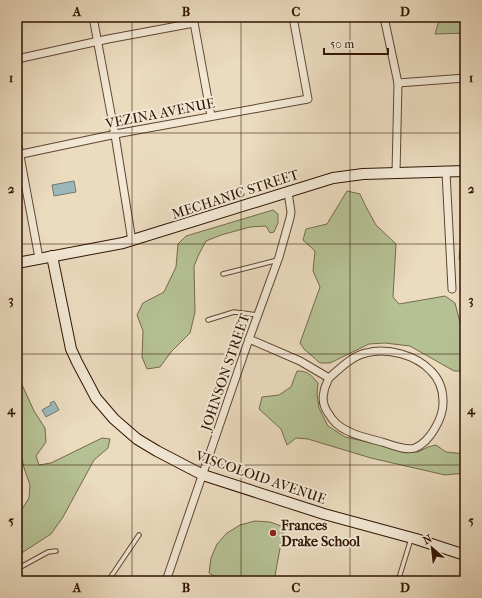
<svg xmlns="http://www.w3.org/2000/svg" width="482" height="598" font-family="'IM FELL French Canon',serif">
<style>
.green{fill:#b5c194;stroke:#746a4c}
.water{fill:#9bb9bb;stroke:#717771}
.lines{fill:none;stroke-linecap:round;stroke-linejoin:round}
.service-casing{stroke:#604632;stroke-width:5.5}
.minor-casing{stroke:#604632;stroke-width:9}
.secondary-casing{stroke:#321403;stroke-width:12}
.service{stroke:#f2e8d5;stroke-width:3.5}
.minor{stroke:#f2e8d5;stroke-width:7}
.secondary{stroke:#f2e8d5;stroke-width:10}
.grid{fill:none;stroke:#321403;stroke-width:1;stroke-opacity:0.55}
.poi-dot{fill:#8f2418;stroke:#f2e8d5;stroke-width:1.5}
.labels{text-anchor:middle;stroke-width:4;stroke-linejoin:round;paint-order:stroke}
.street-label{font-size:14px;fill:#321403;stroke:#f2e8d5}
.poi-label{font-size:14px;font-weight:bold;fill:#321403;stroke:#f2e8d5;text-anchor:start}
.neatline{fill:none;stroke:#321403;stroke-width:1.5}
.grid-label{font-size:13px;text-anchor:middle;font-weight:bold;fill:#321403}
</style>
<rect width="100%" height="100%" fill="#ebdbbf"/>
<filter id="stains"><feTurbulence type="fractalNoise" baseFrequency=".005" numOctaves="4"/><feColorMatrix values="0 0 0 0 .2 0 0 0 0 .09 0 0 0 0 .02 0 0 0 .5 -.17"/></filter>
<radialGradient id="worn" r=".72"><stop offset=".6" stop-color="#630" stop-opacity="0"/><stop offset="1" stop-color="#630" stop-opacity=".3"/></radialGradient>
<g class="green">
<polygon points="440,17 465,17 465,33 435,34"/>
<polygon points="347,191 360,194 365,205 376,225 396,244 393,297 399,304 445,296 455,303 462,330 465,332 465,371 454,371 410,346 385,343 369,344 330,363 320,363 304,349 300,343 320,287 313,271 315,251 303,240 306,229 327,224"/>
<polygon points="273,210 278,214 278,223 274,232 270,233 266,226 250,227 221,235 206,241 199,254 194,266 195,312 190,333 171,352 160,367 147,369 142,357 143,331 137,315 143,303 164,292 176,267 178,244 186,236"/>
<polygon points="465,235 465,264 459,259 461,238"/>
<path d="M 297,371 C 308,371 310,374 318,383 L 317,394 L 319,408 L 328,426 L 345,437 L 409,451 L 418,452 L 428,447 L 436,445 L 446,452 L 465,454 L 465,473 L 445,475 L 371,458 L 308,439 L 296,438 L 287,445 L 281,429 L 259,409 L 262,397 L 279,395 L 291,387 Z"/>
<polygon points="17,373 19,378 34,411 45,428 46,442 36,456 39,465 51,463 102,438 110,439 108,448 94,460 63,517 51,534 17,556 17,517 29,498 30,485 24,468 20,450 17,431"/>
<polygon points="255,521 270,522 284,527 274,581 223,581 209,573 211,558 217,544 227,533 240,525"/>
</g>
<g class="water">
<polygon points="74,181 76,192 54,196 52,185"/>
<polygon points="54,401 59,410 46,417 42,410 51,405 50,403"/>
</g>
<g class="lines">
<defs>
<g id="service">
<polyline points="223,274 278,260"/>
<polyline points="208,320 234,312 258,315"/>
<polyline points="17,569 48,552 56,551"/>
<polyline points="108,581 139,535"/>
<polyline points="398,581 411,539"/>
</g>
<g id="minor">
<polyline points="93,17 115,135 132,241"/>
<polyline points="193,17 211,116"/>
<polyline points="384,17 398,83 396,173"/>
<polyline points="17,59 108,39 194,23"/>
<polyline points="398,83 465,78"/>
<polyline points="17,140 39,258"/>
<polyline points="17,155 121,133 308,99 293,17"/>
<polyline points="446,172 452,289"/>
<path d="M 249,339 L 300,361 L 329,378 C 327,383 324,388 324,392 C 322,399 324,407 328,413 C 330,415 331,418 333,420 C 343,433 367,438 382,442 C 392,445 405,451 415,448 C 430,442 444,417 443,401 C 443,390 439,379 431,371 C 416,355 387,347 366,353 C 352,356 339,369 329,378"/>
<polyline points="166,581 249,339 279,257 290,218 291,212 288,192"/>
</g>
<g id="secondary">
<polyline points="52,256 71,349 77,362 96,398 114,419 137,439 157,451 203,475 324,514 416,539 465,555"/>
<polyline points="17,263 123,243 333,178 363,174 465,171"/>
</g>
</defs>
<use href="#service" class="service-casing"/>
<use href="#minor" class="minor-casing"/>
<use href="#secondary" class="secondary-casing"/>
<use href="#service" class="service"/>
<use href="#minor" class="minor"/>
<use href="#secondary" class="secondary"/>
</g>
<path class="grid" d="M 132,17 L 132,581M 241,17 L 241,581M 350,17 L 350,581M 17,133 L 465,133M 17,244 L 465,244M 17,354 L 465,354M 17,465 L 465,465"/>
<circle class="poi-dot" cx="273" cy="533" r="4"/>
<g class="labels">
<g class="street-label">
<text transform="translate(160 113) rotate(-11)" y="5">VEZINA AVENUE</text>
<text transform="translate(235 194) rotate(-18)" y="5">MECHANIC STREET</text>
<text transform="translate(225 372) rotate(-71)" y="5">JOHNSON STREET</text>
<text transform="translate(261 477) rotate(19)" y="5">VISCOLOID AVENUE</text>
</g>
<g class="poi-label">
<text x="281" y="530">Frances<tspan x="281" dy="16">Drake School</tspan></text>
</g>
</g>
<rect width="482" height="598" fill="none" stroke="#ebdbbf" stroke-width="44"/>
<g transform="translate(432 548) rotate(332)" stroke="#f2e8d5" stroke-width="3" paint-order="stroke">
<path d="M0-3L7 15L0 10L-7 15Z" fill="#321403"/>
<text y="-6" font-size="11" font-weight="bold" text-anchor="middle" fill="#321403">N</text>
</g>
<path d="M324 48v6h64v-6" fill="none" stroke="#321403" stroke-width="2"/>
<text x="330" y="48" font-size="12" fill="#321403" stroke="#f2e8d5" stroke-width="3" paint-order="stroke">50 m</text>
<rect x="22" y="22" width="438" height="554" class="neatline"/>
<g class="grid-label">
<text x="77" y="16">A</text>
<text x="186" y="16">B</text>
<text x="296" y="16">C</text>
<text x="405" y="16">D</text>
<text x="11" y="82">1</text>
<text x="471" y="82">1</text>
<text x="11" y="193">2</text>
<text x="471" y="193">2</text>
<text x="11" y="304">3</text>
<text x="471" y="304">3</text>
<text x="11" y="414">4</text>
<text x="471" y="414">4</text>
<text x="11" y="525">5</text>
<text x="471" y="525">5</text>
<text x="77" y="592">A</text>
<text x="186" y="592">B</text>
<text x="296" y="592">C</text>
<text x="405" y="592">D</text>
</g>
<rect width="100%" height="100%" filter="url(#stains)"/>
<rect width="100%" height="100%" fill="url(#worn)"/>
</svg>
